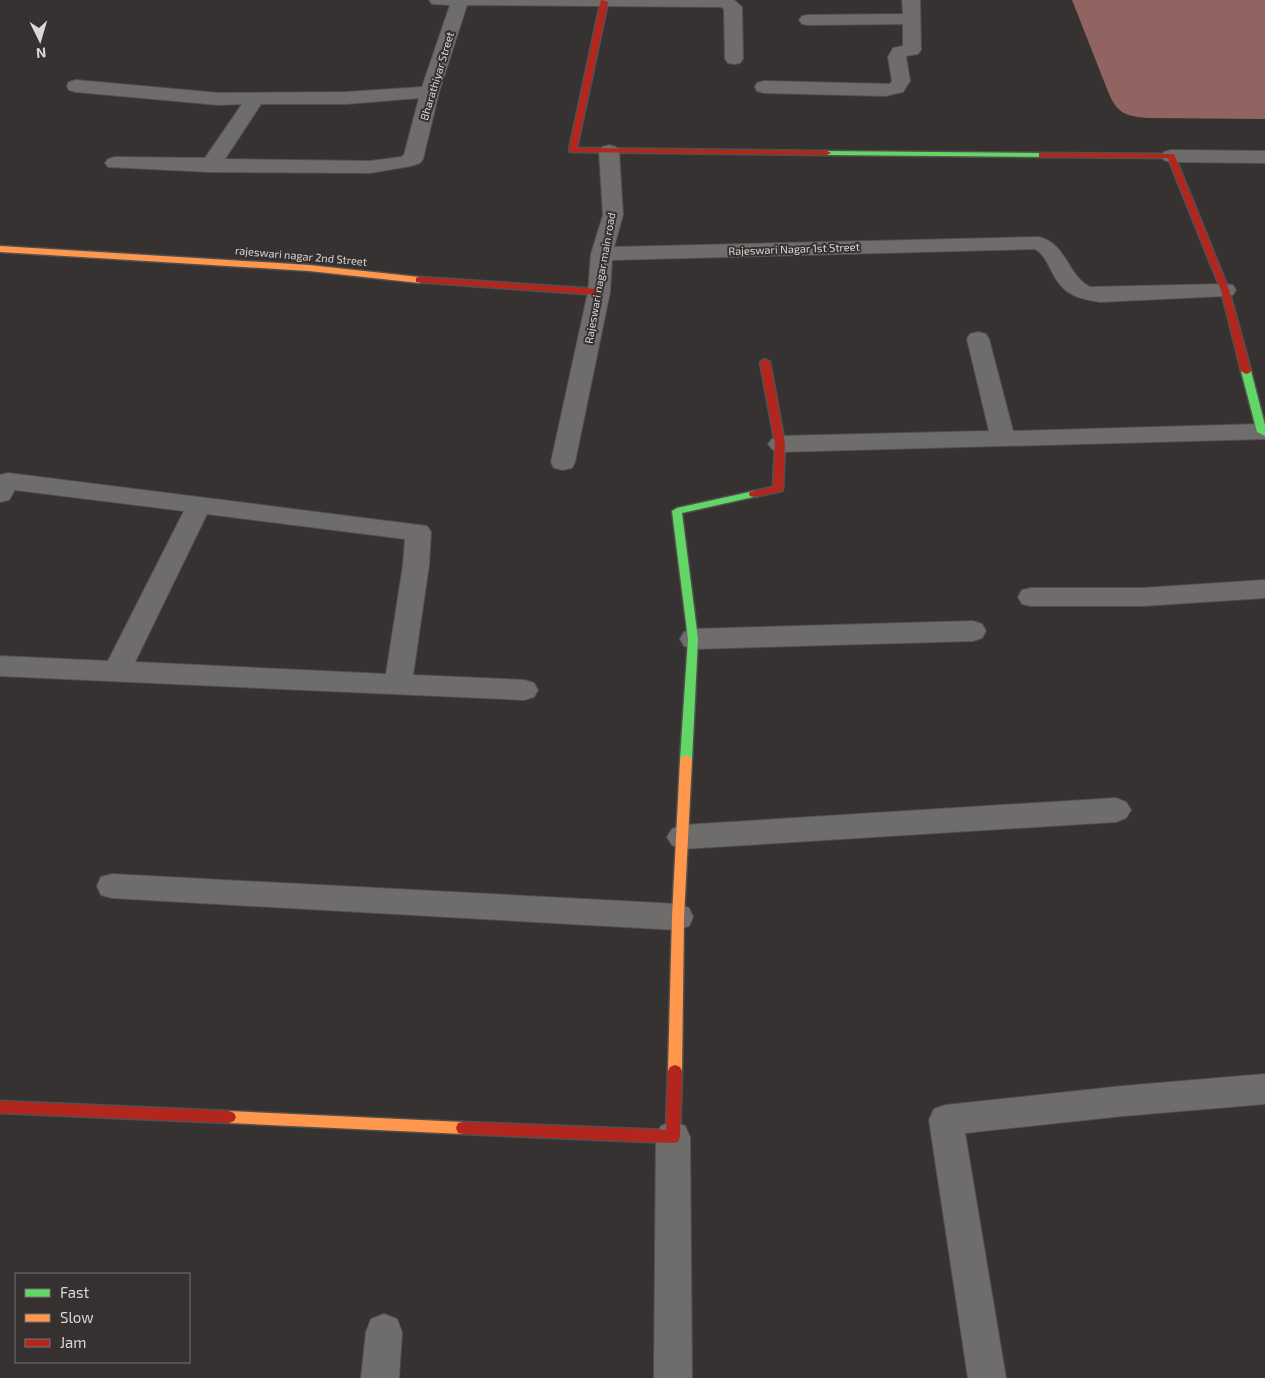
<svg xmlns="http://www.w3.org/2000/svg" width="1265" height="1378" font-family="'Exo 2',sans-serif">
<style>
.water{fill:#926461}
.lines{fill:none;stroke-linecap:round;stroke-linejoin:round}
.street-casing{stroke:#52504f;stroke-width:2}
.fast-casing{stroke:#52504f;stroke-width:3}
.slow-casing{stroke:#52504f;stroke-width:3}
.jam-casing{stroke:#52504f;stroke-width:3}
.street{fill:#6f6d6c;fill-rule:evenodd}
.fast{fill:#63d668;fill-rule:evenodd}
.slow{fill:#ff974d;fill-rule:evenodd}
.jam{fill:#b3261e;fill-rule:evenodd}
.labels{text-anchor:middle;stroke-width:4;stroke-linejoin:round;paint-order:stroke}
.far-street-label{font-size:11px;fill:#dad7d6;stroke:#363130}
</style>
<rect width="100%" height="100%" fill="#353231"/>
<path class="water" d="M 1072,0 L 1265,0 L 1265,119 L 1147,118 C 1126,116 1118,114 1109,94 Z"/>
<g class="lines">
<defs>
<g id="street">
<path d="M 429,0 L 734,0 L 742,7 L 743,59 L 740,63 L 734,64 L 728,63 L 725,59 L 724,9 L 721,7 L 467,5 L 439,92 L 423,159 L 420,163 L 411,166 L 370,173 L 210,172 L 108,167 L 105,163 L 108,159 L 115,157 L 205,158 L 242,104 L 219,105 L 76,92 L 69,90 L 67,86 L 69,82 L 76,80 L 219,93 L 346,92 L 422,87 L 450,5 L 432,4 ZM 419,98 L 404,155 L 401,157 L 370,161 L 225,159 L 261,104 L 346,104 Z"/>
<polygon points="902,0 920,0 921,50 918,54 906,56 910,81 903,92 885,96 764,93 757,91 755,87 757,83 764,81 890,84 892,81 888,57 893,48 903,46 903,24 808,25 802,24 799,20 802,16 808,15 903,14"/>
<path d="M 609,145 L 616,147 L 619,151 L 623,215 L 614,247 L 1039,237 C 1067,244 1067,275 1090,287 L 1225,284 L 1233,285 L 1236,290 L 1233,295 L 1225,296 L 1100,302 C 1073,298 1062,293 1050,268 C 1046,260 1043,254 1035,249 L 612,260 L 610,292 L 575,462 L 572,468 L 563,470 L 554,468 L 551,462 L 588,292 L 591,254 L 603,215 L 599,151 L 602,147 Z"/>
<polygon points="1171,150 1265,151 1265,163 1171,162 1164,160 1161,156 1164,152"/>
<polygon points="978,332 986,334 989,339 1013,431 1262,424 1265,425 1265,439 780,452 772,449 768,444 772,439 780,436 989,431 967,339 970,334"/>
<path d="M 8,473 L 427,526 L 431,532 L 429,565 L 413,675 L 524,680 L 534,683 L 538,690 L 534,697 L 524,700 L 0,676 L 0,656 L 108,661 L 184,511 L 15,490 L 9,500 L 0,502 L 0,475 ZM 207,514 L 405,539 L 403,565 L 386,674 L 135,662 Z"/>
<polygon points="1265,580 1265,598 1142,606 1031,606 1022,604 1018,597 1022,590 1031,588 1142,588"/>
<polygon points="973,621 982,624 986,631 982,638 973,641 693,649 684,646 680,639 684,632 693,629"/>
<polygon points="1116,798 1126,802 1131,810 1126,818 1116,822 682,849 672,845 667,837 672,829 682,825"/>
<polygon points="112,874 678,904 689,908 693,917 689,926 678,930 112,898 101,895 97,886 101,877"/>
<polygon points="1265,1074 1265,1104 1123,1116 965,1133 1006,1378 968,1378 929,1120 934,1109 946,1105 1123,1086"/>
<polygon points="673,1121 685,1126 690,1137 692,1378 654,1378 656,1137 661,1126"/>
<polygon points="384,1314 397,1319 402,1332 399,1378 361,1378 366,1332 371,1319"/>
</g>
<g id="fast">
<polygon points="824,151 1042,153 1046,155 1042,157 827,155 823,153"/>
<polygon points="1246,368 1251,371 1265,425 1265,436 1257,432 1241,371"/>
<polygon points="754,491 758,492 759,494 758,496 682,513 698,639 692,760 690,763 682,763 680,760 688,639 672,511 677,508"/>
</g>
<g id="slow">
<polygon points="0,246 309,265 419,277 423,280 419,283 309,271 0,252"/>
<polygon points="686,755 690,757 692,760 684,917 682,1071 680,1075 675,1077 670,1075 668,1071 672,917 680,760 682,757"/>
<polygon points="229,1111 463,1122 468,1123 470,1128 468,1133 463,1134 229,1123 224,1121 222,1117 224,1113"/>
</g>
<g id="jam">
<polygon points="601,0 608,2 577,148 827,151 831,153 827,155 570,152 569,150"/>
<polygon points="1039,153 1174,154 1229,290 1251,371 1249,373 1246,374 1241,371 1221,290 1168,158 1042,157 1039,157"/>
<polygon points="419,277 599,289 603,292 599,295 416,282 416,278"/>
<polygon points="765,359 770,362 785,444 783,489 782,491 754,497 750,496 749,494 750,492 773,487 775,444 760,362"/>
<polygon points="675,1065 680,1067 682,1071 680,1137 678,1142 673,1143 463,1134 458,1133 456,1128 458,1123 463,1122 666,1130 668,1071 670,1067"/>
<polygon points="0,1101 229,1111 234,1113 236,1117 234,1121 229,1123 0,1113"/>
</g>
</defs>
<use href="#street" class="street-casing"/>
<use href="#fast" class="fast-casing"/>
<use href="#slow" class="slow-casing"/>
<use href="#jam" class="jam-casing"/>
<use href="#street" class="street"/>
<use href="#fast" class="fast"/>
<use href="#slow" class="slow"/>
<use href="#jam" class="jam"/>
</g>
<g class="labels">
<g class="far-street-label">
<text transform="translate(437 76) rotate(-73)" y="4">Bharathiyar Street</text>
<text transform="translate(794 249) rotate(-2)" y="4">Rajeswari Nagar 1st Street</text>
<text transform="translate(301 256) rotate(5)" y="4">rajeswari nagar 2nd Street</text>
<text transform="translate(600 278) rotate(-80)" y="4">Rajeswari nagar main road</text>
</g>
</g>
<rect x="15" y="1273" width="175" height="90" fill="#363130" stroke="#787372"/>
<rect x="25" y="1289" width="25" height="8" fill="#63d668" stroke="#787372"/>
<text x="60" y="1298" font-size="15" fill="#dad7d6">Fast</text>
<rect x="25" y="1314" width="25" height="8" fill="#ff974d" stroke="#787372"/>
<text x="60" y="1323" font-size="15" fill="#dad7d6">Slow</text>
<rect x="25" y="1339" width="25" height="8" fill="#b3261e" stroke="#787372"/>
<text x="60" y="1348" font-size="15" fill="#dad7d6">Jam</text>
<g transform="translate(40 40) rotate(175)" stroke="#363130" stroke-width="4" paint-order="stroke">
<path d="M0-4L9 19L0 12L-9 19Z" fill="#dad7d6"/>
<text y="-8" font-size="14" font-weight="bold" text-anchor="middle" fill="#dad7d6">N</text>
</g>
</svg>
